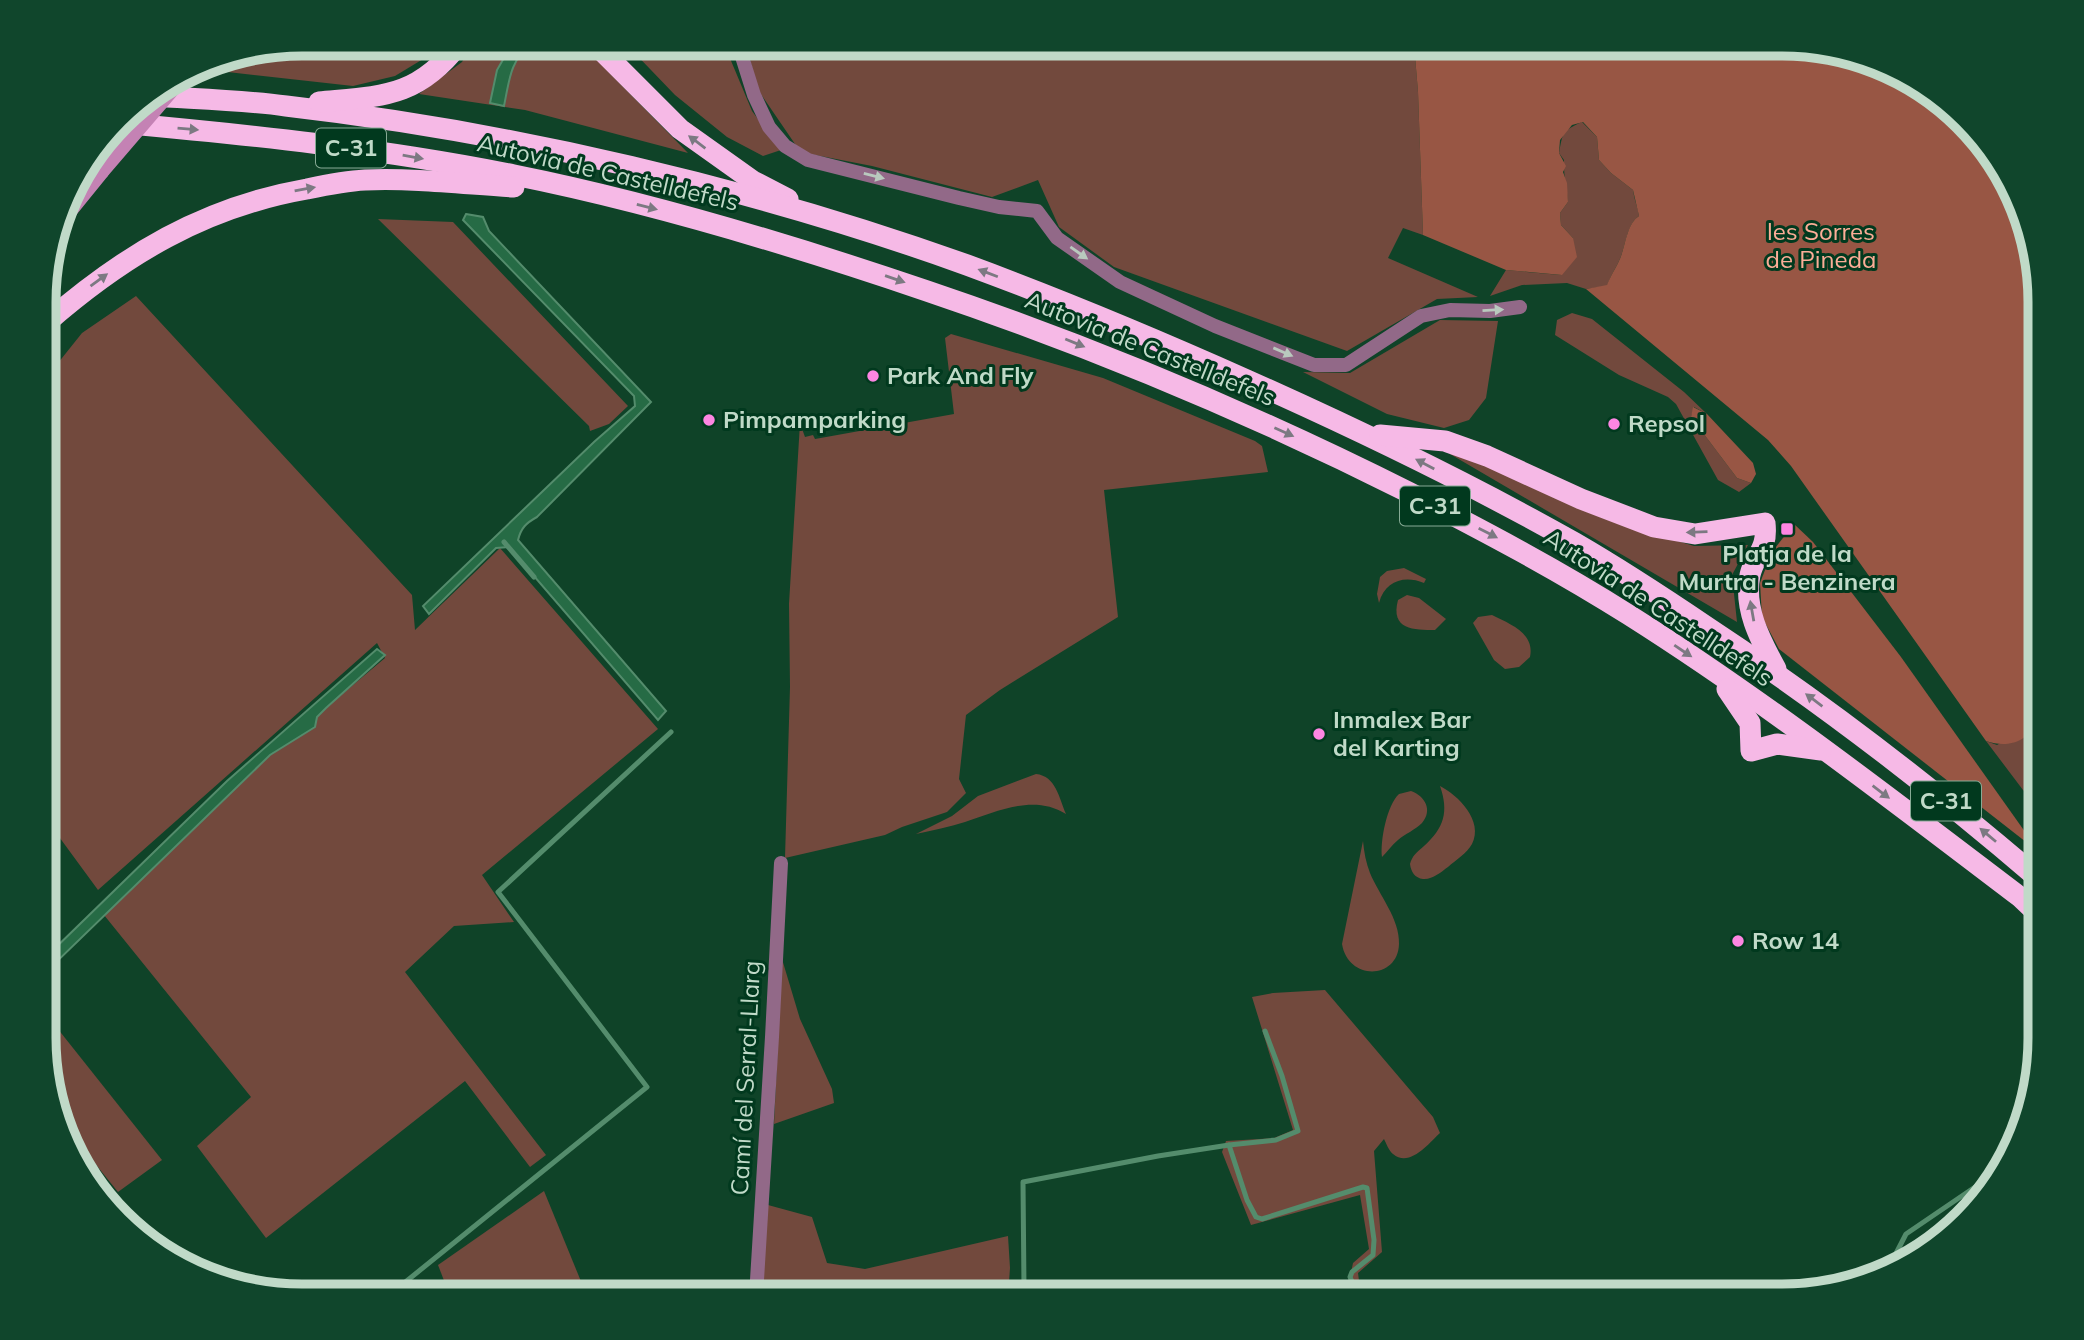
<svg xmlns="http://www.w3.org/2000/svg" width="2084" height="1340" font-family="Mulish,sans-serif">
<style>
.green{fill:#72493d}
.forest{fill:#985644}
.water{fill:#266b45;stroke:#548c6c;stroke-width:2}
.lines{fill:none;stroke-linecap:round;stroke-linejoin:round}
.stream{stroke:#548c6c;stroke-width:5}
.street{stroke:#926988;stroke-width:14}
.secondary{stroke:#c482b4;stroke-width:14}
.highway{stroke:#f6b9e6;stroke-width:21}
.secondary-bridge{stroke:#c482b4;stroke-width:14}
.oneway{fill:#7c7982}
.oneway2{fill:#b9c9be}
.poi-dot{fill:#fd86e2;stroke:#01391e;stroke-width:2.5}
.labels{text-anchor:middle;stroke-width:6;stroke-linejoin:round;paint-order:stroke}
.shield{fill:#01391e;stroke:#87aa95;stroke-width:2}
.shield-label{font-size:23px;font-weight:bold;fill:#c0dac8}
.street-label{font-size:24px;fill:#c0dac8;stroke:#01391e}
.park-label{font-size:24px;fill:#fbad97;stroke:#01391e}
.poi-label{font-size:24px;font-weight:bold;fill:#c0dac8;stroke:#01391e;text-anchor:start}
.rim{fill:none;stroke:#c0dac8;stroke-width:9}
</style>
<rect width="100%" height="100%" fill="#0f4328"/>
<g class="green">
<polygon points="302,44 439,44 433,53 395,76 353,86 210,70 218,60"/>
<polygon points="473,44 581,44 688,153 525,110 419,94 462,62"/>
<polygon points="626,44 724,44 752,111 781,150 763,156 727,137 675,95"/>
<polygon points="746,44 1414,44 1418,92 1423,235 1403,228 1388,258 1478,297 1437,299 1347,351 1114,267 1059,227 1038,180 992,197 872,166 805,153 795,144 758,90"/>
<path d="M 1582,122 L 1597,137 L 1599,160 L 1611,173 L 1633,190 C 1634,199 1638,208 1639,216 C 1628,223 1626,242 1622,253 C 1619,264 1611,274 1607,286 L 1586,289 L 1567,283 L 1522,285 L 1490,296 L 1506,270 L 1561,275 L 1573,238 L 1561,225 L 1560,213 L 1568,202 C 1567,188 1563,174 1564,160 L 1559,153 C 1563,132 1562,131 1582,122 Z"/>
<polygon points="378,219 453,222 628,406 609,424 590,431 589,426"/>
<polygon points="136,296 412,595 415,630 500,548 658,729 482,875 514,922 454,926 405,972 546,1155 530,1167 465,1081 266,1238 197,1146 251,1097 104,915 270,755 385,658 377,643 98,890 46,819 46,378 82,333"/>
<polygon points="1572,313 1592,319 1684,392 1707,414 1694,407 1691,417 1737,478 1751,483 1739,492 1718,480 1676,404 1668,397 1619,375 1555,335 1557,320"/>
<polygon points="1440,320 1498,321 1486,398 1469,420 1444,428 1387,414 1303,372 1350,373"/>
<polygon points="951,334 1103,378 1255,441 1262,446 1268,472 1104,490 1118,617 1000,690 966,715 959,779 966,793 947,812 902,827 885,835 785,858 790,687 789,604 800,423 805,437 813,435 815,439 954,414 945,338"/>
<polygon points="1456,452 1658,535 1694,546 1748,545 1732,575 1737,622 1450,454"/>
<path d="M 1404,568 L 1426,579 L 1424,583 C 1404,575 1385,581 1379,603 L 1377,594 L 1380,577 L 1387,571 Z"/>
<path d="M 1407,595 L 1419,598 L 1446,619 L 1435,630 C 1414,630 1390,630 1398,600 Z"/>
<path d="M 1492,615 C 1510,624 1535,633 1530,657 L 1519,667 L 1505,669 L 1494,660 L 1473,623 L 1478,617 Z"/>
<polygon points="2040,703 2040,805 2023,790 1986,741 1997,745 2034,723 2035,707"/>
<path d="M 1036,774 C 1056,776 1059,798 1066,814 C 1034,794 998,811 965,822 C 949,827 933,830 916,834 L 952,816 L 978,796 Z"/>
<path d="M 1440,786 C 1458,795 1484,821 1472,844 C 1467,853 1456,860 1448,867 C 1441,872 1432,880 1423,879 C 1415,878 1411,872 1410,864 C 1412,856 1417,852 1424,846 C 1444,828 1449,812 1440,786 Z"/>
<path d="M 1411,791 C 1425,796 1433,810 1422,823 C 1415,830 1405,834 1398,840 C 1392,845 1387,852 1382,857 C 1380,841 1387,805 1399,794 Z"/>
<path d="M 1363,841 C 1364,852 1366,863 1370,873 C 1379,895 1400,919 1399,944 C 1398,980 1348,981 1342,944 Z"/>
<polygon points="782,959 800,1019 832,1089 834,1103 774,1124"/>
<path d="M 1325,990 L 1433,1117 L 1440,1133 C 1429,1143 1410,1168 1393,1154 C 1389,1151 1386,1143 1384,1139 L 1374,1151 L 1382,1252 L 1358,1273 L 1361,1296 L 1352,1296 L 1346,1284 L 1350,1277 L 1353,1263 L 1369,1249 L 1360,1195 L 1251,1225 L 1222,1152 L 1226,1141 L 1274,1138 L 1293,1130 L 1252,997 L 1273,993 Z"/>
<polygon points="46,1014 162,1160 118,1192 64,1125 46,1072"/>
<polygon points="544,1191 587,1296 450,1296 438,1265"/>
<polygon points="768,1205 812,1217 827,1263 865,1269 1008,1236 1010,1268 1008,1296 761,1296"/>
</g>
<g class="forest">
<path d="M 1414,44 L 1783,44 L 1865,57 L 1926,87 L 2006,173 L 2040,285 L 2040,703 L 2035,707 C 2034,713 2035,720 2033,724 C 2026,745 2004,747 1986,741 L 1791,466 L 1768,440 L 1586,289 L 1607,285 C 1611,274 1619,264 1622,253 C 1626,241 1628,223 1639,216 L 1633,190 L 1611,173 L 1599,160 L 1597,137 L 1583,122 L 1572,125 L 1560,140 L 1559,153 L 1566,166 L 1563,172 L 1567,183 L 1568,202 L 1560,213 L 1561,225 L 1573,238 L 1577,257 L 1562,275 L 1506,270 L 1423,235 L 1418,92 Z"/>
<polygon points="1693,407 1707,414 1753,463 1756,474 1751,483 1737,478 1691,417"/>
<polygon points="1794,524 1813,542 1901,657 2040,853 1779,649 1762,617 1760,583 1772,552"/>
</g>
<g class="water">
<path d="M 512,44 L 531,44 C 510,60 509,82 504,106 L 490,103 L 497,70 Z"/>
<path d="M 466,214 L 483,217 L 489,231 L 651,402 L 537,517 C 526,523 521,528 518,540 L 666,711 L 658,720 L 509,547 L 496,548 L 429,614 L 423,606 L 594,442 L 635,406 L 634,396 L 463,220 Z"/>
<polygon points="377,649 385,655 326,708 317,717 315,727 270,755 46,972 46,957 227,781"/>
</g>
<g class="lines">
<g class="stream">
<polyline points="504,542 534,577"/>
<polyline points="1265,1031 1282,1076 1298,1131 1276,1140 1229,1145 1247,1200 1256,1217 1262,1219 1363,1187 1367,1188 1374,1240 1373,1255 1352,1272 1350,1277 1358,1296"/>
<polyline points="1888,1269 1906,1234 2003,1168"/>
<polyline points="1024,1288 1023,1182 1158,1156 1229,1145"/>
<polyline points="388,1296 647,1087 498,892 671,732"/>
</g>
<g class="street">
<polyline points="738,44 754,95 769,127 785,146 808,160 959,198 999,207 1037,211 1057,238 1120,282 1215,326 1314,365 1346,365 1421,316 1450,310 1490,311 1520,307"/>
<polyline points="756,1296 772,1037 781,863"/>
</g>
<polyline class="secondary" points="59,225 102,172"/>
<g class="highway">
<polyline points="595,44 680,129 753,181 788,199"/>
<path d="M 151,96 C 196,99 242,100 286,106 C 512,132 753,188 967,265 C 1062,300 1155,339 1247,380 C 1359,430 1469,483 1575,543 C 1620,569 1664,598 1707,627 C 1824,704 1934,789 2040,880"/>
<path d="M 319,102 C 382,96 417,98 459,44"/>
<path d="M 120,123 C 252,135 384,149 514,175 C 654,203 792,245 927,291 C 1093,347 1253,414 1410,493 C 1484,531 1558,570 1629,615 C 1765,701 1892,800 2020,897 L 2040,916"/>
<path d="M 46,323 C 124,255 204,207 307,189 C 326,185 346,181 365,180 C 415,178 464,184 514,187"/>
<path d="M 1380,435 L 1445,441 L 1487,456 L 1581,499 L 1654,527 L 1695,534 L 1765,523 C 1768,551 1755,553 1750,575 C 1743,609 1761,641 1776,669"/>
<polyline points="1727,689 1750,723 1751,751 1777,744 1821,750"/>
</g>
<polyline class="secondary-bridge" points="102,172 187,73"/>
</g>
<defs><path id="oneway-solid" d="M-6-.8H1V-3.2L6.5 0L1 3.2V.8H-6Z" transform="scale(1.75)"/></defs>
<g class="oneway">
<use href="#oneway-solid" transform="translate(188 129) rotate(5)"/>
<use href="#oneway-solid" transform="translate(697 142) rotate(-143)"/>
<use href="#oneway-solid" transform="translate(413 157) rotate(10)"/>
<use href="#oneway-solid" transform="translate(305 189) rotate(-10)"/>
<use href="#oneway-solid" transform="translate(647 207) rotate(14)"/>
<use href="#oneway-solid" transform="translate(988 273) rotate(-159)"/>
<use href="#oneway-solid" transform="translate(895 279) rotate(19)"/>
<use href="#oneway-solid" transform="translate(99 280) rotate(-36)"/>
<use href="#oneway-solid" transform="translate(1075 343) rotate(22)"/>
<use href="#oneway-solid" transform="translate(1284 432) rotate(24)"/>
<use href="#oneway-solid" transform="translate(1425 464) rotate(-152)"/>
<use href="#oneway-solid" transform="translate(1697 532) rotate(178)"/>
<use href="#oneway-solid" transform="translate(1488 533) rotate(27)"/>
<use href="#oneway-solid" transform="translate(1752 611) rotate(-100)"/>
<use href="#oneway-solid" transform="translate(1683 651) rotate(34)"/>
<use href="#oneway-solid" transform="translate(1814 700) rotate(-143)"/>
<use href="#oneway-solid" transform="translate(1881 792) rotate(37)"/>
<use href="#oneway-solid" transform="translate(1988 835) rotate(-140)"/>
</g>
<g class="oneway2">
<use href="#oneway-solid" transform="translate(874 176) rotate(14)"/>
<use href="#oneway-solid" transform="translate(1079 253) rotate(35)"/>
<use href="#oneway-solid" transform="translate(1493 310) rotate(-3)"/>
<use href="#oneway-solid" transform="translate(1283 352) rotate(23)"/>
</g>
<g class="poi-dot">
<circle cx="873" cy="376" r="7"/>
<circle cx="709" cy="420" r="7"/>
<circle cx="1614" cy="424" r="7"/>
<rect x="1780" y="522" width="14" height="14" rx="3.5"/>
<circle cx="1319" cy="734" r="7"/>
<circle cx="1738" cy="941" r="7"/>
</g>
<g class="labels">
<g class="shield">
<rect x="316" y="128.5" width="70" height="39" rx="5"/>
<rect x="1400" y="486.5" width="70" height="39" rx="5"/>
<rect x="1911" y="781.5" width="70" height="39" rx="5"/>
</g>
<g class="shield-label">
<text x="351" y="156">C-31</text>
<text x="1435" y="514">C-31</text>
<text x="1946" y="809">C-31</text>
</g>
<g class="street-label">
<text transform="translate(608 173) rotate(13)" y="8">Autovia de Castelldefels</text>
<text transform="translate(1150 349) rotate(22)" y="8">Autovia de Castelldefels</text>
<text transform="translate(1658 608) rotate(33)" y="8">Autovia de Castelldefels</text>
<text transform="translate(746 1078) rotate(-87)" y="8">Camí del Serral-Llarg</text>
</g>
<g class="park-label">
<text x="1821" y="240">les Sorres<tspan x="1821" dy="28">de Pineda</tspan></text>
</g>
<g class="poi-label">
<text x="887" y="384">Park And Fly</text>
<text x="723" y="428">Pimpamparking</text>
<text x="1628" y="432">Repsol</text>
<text x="1787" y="562" text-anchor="middle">Platja de la<tspan x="1787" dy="28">Murtra - Benzinera</tspan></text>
<text x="1333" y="728">Inmalex Bar<tspan x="1333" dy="28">del Karting</tspan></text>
<text x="1752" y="949">Row 14</text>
</g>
</g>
<path d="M0 0H2084V1340H0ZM302 56H1782A246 246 0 0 1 2028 302V1038A246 246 0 0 1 1782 1284H302A246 246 0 0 1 56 1038V302A246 246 0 0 1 302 56Z" fill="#10462c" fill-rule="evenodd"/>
<path class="rim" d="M302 56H1782A246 246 0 0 1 2028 302V1038A246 246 0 0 1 1782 1284H302A246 246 0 0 1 56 1038V302A246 246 0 0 1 302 56Z"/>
</svg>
